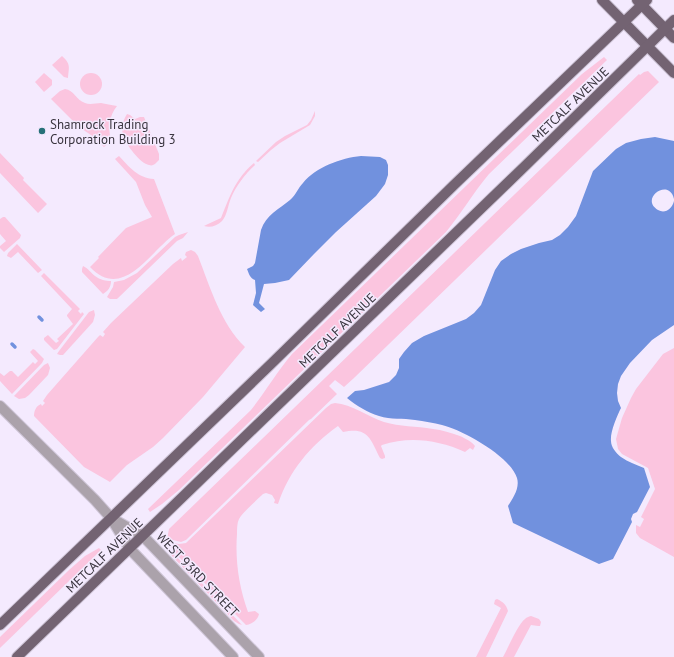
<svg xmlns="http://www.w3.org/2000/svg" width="674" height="657" font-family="'PT Sans',sans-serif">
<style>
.green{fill:#fbc5df}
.water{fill:#7191de}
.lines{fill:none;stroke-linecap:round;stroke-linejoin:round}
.stream{stroke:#7191de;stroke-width:3.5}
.minor-casing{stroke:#cfc6d8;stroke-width:12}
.primary-casing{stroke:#cfc6d8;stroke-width:12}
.minor{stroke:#aba2ab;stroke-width:10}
.primary{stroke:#736372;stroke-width:10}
.poi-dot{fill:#267078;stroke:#f4eafe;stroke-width:1.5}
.labels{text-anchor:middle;stroke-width:3;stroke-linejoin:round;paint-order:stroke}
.street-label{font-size:13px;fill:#3a353f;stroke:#f4eafe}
.poi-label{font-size:13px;fill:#3a353f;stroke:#f4eafe;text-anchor:start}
</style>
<rect width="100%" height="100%" fill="#f4eafe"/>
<g class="green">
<path d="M 62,56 C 71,64 69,67 68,78 L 64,77 L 52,65 Z"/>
<path d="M 604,57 L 607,60 L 489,174 C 473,193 461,214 446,232 L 179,490 L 162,504 L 150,512 L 148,509 L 251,410 C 265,392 277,372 292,354 L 582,74 Z"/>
<polygon points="648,71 659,82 354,378 344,387 335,380 329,386 337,394 311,419 309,420 186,540 181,542 173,540 167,543 168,534 169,529 202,497 639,74 640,75 644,72"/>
<circle cx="91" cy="84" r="11"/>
<polygon points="44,73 52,80 52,85 44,92 35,82"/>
<path d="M 65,89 C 74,90 76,100 85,103 C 90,105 96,103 101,103 C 106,104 111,105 117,106 C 109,116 108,128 111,141 L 104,147 L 91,135 L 79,127 L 51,99 L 60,91 Z"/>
<polygon points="315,111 315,116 310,125 280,143 271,150 258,162 256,161 276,142 285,136 307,125 311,120"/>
<path d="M 127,114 L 130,115 L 135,119 L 140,117 L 144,117 L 159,154 L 159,160 L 155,164 C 153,165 152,166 149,165 C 141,164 125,144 123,135 C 121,127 123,121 127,114 Z"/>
<polygon points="0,153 24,178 23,180 47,204 38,213 0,173"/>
<path d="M 119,156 C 129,167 138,178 154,179 L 175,234 C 150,251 123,302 90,267 L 99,258 L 98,257 L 126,228 L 152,217 L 145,205 L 136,182 L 115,159 Z"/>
<path d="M 254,163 L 255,165 C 245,174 236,186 231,198 C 228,205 227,216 222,221 C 217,226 210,228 204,226 L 208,224 L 221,218 C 230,196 235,179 254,163 Z"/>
<polygon points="3,217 5,217 21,235 20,238 4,252 0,248 0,246 6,241 0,234 0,219"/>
<polygon points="188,232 183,238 177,241 117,299 110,299 107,297 113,287 114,282 124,280 137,273 175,237 179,235"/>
<polygon points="17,244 42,270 38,273 18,252 11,258 7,256 8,253"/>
<path d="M 191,250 L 195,252 L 198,256 C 210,287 221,324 245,347 L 203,397 L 163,438 L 153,447 L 127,465 L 110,482 L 84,467 L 34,416 C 34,411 36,406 41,404 L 42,406 L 45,403 L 43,401 L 47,395 L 98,337 L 100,335 L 103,337 L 105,334 L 103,332 L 111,323 L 173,264 L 181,258 L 182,261 L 187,257 L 185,255 L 186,252 Z"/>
<path d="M 83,266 C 88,268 91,273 95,276 C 100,280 106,281 111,281 C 111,287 108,291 103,294 L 82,272 L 82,269 Z"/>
<polygon points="44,273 80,309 78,311 81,314 82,312 84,314 57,349 54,350 44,340 44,338 48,335 56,343 59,341 57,339 73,324 67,316 67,315 72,309 41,276"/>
<polygon points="94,310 95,315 93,322 63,355 60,355 57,354 59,351 89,312"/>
<polygon points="674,348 674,557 640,538 636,533 636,525 640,527 644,519 641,517 655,489 648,468 622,454 618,449 616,439 622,418 631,398 636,389 663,354"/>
<polygon points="33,349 35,350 44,359 42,363 12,394 0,381 0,373 4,376 10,371 12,371 18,377 33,362 35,364 38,361 30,352"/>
<polygon points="48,363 50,368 48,375 29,395 25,398 19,399 14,396 44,365"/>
<path d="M 335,403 C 352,404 368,417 384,422 C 400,427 416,426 433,429 C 442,430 451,433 460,436 C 466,439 471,441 475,446 L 473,450 L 470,448 L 465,452 C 438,440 410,436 382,445 L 381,446 L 385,456 L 385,458 L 382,459 L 380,458 C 370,438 368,427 343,432 L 338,426 C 310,446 289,471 278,504 L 274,503 L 275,500 L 272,495 L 266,493 L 263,494 C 257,500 243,512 239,519 C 237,523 237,529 237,534 C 235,561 239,587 248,612 L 255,611 L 259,614 C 258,620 252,624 246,625 L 243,622 L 173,551 L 170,545 L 173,543 L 179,544 L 186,543 L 326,408 L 331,404 Z"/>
<polygon points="99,548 101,550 0,648 0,637 69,570 85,556"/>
<polygon points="168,549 174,554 242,625 239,624 234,621 172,556"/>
<path d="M 497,599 C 503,602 506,604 508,611 L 486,657 L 476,657 L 501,608 L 494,604 L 495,600 Z"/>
<path d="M 531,616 L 539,619 L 541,622 L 540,626 L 538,626 L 531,625 L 514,657 L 503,657 C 508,648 518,624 525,619 C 527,617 528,617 531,616 Z"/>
</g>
<g class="water">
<path d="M 655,137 L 674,141 L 674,199 C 669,177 639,199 658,210 C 665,214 672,209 674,201 L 674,325 L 652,340 L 630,363 L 621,376 L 618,384 L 617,393 L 618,401 L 621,408 C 617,416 610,432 611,441 C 611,447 616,453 621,457 C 628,462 637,465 644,468 L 650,487 L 637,512 L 633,514 L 631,519 L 632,522 L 613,559 L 599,564 L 513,523 L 508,506 C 513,498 520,488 517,478 C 511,457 463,430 442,425 C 434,423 424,421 415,420 C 403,418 391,420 379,416 C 367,412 357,406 347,398 L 355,391 L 364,390 L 389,382 L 396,375 L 399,368 L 399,359 L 404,352 L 412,343 L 424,336 L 466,319 L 474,313 L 481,305 L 495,270 L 501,261 L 511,254 L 521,249 L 539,243 L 552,240 L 560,235 L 568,227 L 576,216 L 593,171 L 616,149 L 626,143 L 641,139 Z"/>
<path d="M 361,156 L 380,157 L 386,160 L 388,165 L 388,175 L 385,184 L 376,196 L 336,232 L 314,254 L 289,280 L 275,283 L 264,284 L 259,303 L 265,309 L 261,312 L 253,305 L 256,293 L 255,280 C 250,278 249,274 247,269 L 253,266 L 255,263 L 261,230 C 266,215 279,209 290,200 C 296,195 298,188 303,183 C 316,167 341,158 361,156 Z"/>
</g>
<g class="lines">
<g class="stream">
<polyline points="39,317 42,320"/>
<polyline points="12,344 15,347"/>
</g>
<defs>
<g id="minor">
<polyline points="0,406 95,500 111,518 130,549 233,657"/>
<polyline points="113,519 143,536 259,657"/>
</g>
<g id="primary">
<polyline points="602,0 674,73"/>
<polyline points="637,0 674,38"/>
<polyline points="0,625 271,364 455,184 647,0"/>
<polyline points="17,657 524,167 674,20"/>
</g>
</defs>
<use href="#minor" class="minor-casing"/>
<use href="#primary" class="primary-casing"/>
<use href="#minor" class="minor"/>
<use href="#primary" class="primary"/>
</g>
<circle class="poi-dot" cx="42" cy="131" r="4"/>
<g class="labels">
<g class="street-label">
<text transform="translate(570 104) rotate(-44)" y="5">METCALF AVENUE</text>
<text transform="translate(337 330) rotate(-44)" y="5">METCALF AVENUE</text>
<text transform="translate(104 555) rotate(-44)" y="5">METCALF AVENUE</text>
<text transform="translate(198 574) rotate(46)" y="5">WEST 93RD STREET</text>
</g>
<g class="poi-label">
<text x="50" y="129">Shamrock Trading<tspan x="50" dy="15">Corporation Building 3</tspan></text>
</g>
</g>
</svg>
